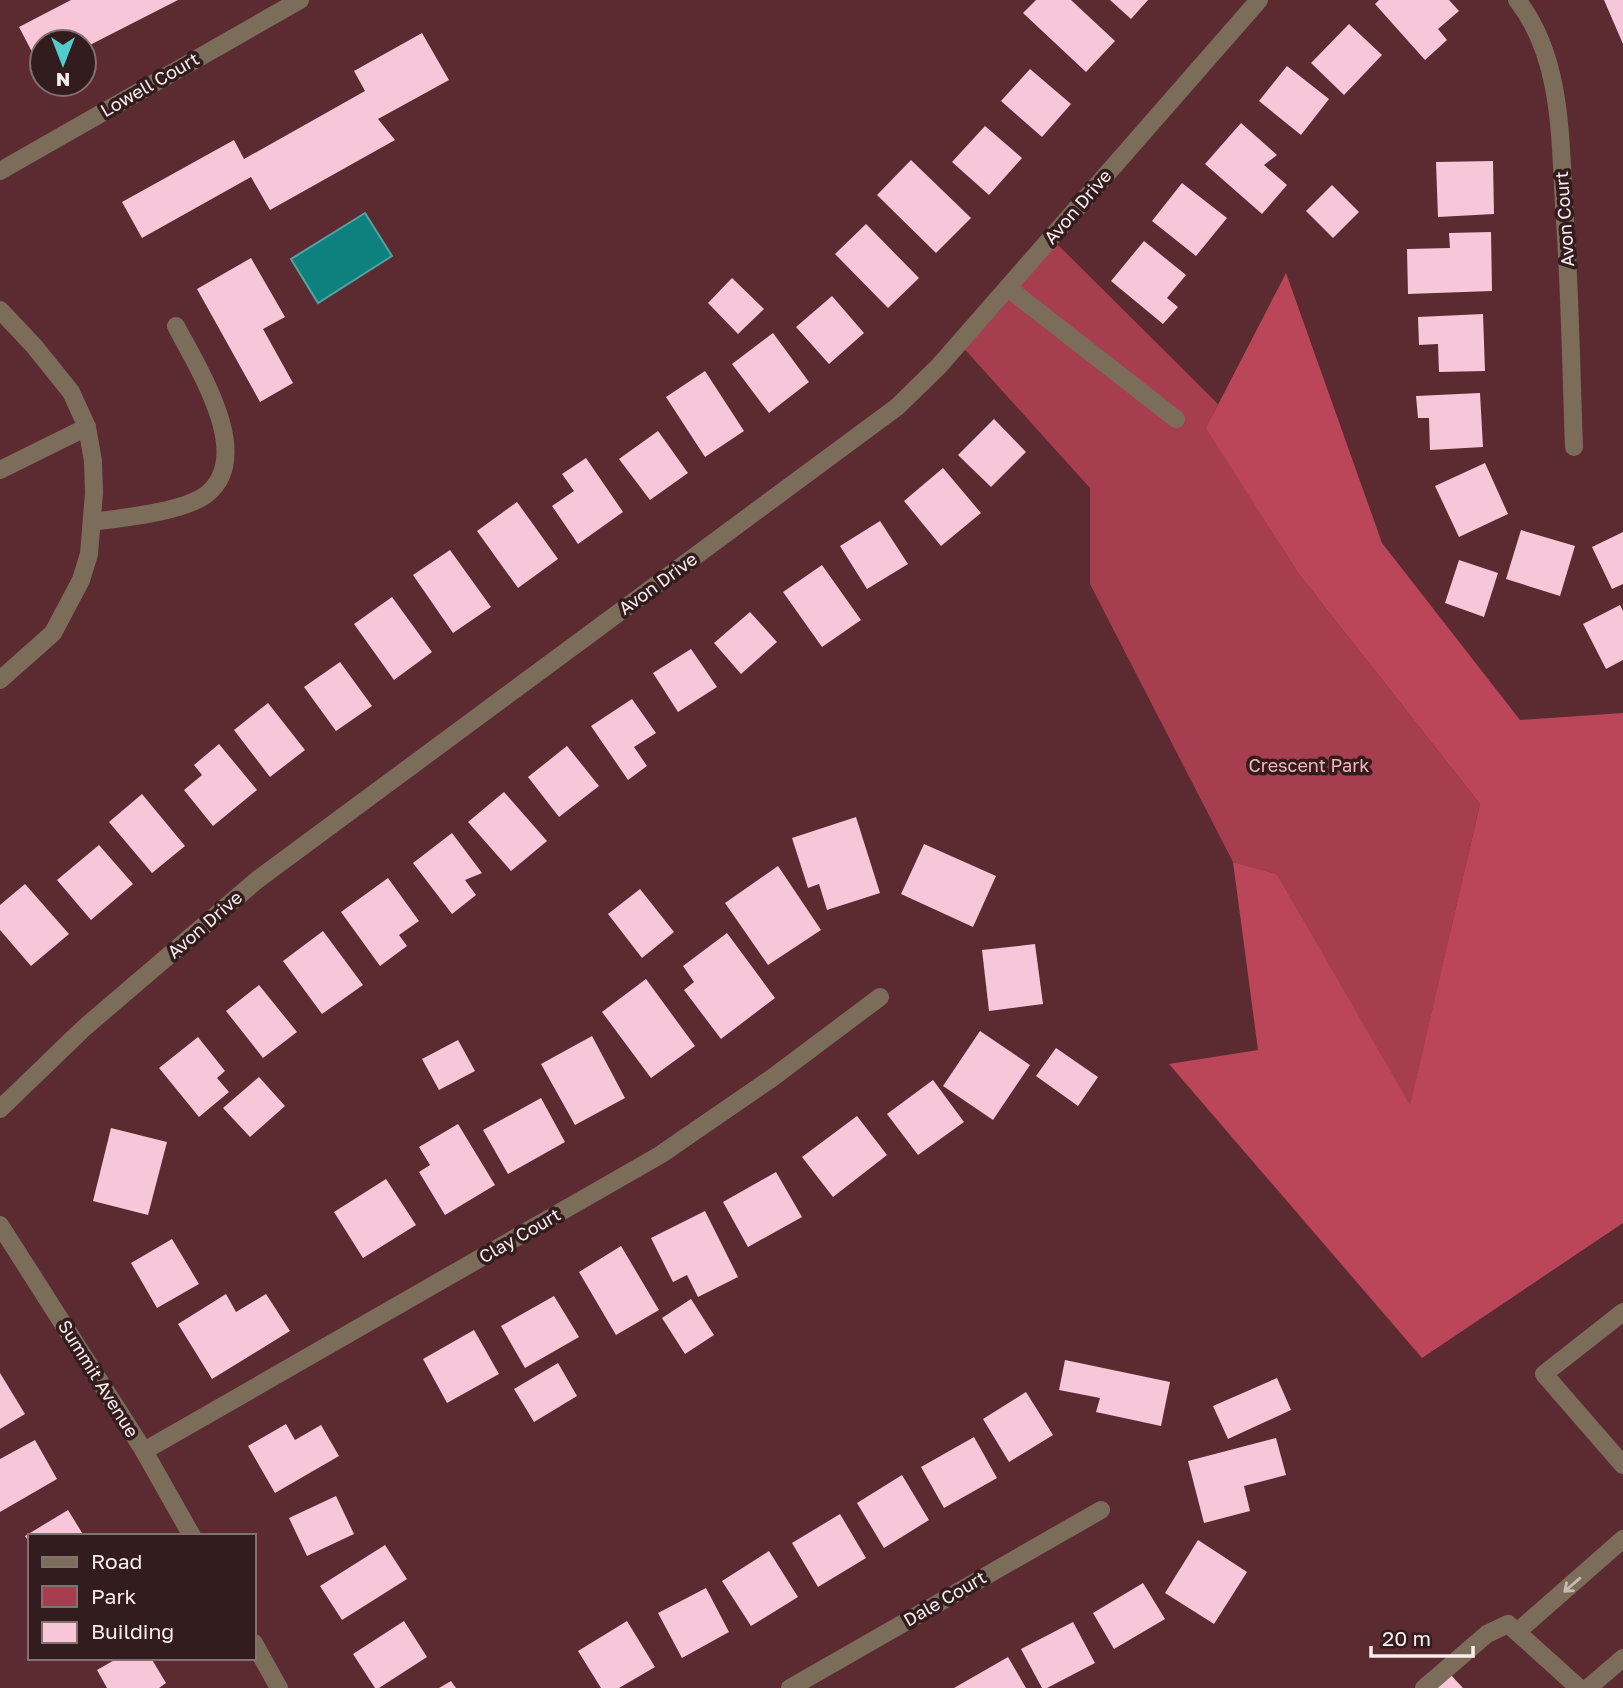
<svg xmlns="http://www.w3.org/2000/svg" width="1623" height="1688" font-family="'Golos Text',sans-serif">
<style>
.green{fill:#a73e50}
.forest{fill:#bb465a}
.water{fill:#0e817f;stroke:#55a1a0;stroke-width:2}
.building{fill:#f7c6d9}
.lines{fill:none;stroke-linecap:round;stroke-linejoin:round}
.minor{stroke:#7c6d5b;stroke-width:18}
.oneway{stroke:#c8bab3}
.labels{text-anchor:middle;stroke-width:7;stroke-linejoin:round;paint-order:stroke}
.street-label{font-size:18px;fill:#faedee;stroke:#331c1e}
.park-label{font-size:18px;fill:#f4b6bb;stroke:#331c1e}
</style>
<rect width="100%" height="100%" fill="#5c2a31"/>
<polygon class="green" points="1051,238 1218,404 1207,428 1298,573 1480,804 1410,1106 1277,874 1233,862 1090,584 1090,488 959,343"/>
<polygon class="forest" points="1286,273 1382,543 1520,720 1623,713 1623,1223 1422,1358 1169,1064 1258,1050 1233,862 1277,874 1410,1105 1480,804 1298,573 1206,428"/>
<polygon class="water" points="365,213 392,256 318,303 291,259"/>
<g class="building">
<polygon points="71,0 178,0 84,48 84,42 42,42 42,71 19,27"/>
<polygon points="1036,0 1071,0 1115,41 1086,72 1023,13"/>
<polygon points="1110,0 1148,0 1131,19"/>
<polygon points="1379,0 1449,0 1459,11 1438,29 1447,40 1425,60 1375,4"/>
<polygon points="1604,0 1623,0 1623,44"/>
<polygon points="1349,24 1382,55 1344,95 1311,63"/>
<polygon points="422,33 449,80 378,119 395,140 270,210 251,177 142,238 122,202 234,140 244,159 365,91 354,71"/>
<polygon points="1287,66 1329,99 1301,135 1259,101"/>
<polygon points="1030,69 1071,104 1042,137 1001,101"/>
<polygon points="1241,123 1277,155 1264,165 1287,185 1262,214 1205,164"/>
<polygon points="985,126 1022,158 989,195 952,162"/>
<polygon points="911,160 971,218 936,253 877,195"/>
<polygon points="1493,161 1494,214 1438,217 1436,162"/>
<polygon points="1182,183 1227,218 1196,256 1152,221"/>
<polygon points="1332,185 1359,212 1333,238 1306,211"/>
<polygon points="866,224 919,278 888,308 835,254"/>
<polygon points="1491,232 1492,291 1408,294 1407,249 1450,248 1449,233"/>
<polygon points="1144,241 1186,275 1167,298 1178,307 1163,324 1111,281"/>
<polygon points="251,258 285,317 263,329 293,383 260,402 197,289"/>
<polygon points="732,278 764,309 738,334 708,303"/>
<polygon points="832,296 864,333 829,364 796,327"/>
<polygon points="1483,314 1485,371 1439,372 1438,344 1419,345 1418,317"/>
<polygon points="773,333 809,382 769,413 732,364"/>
<polygon points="705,371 744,431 705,457 666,397"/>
<polygon points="1480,393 1483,447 1430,450 1429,418 1418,418 1416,396"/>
<polygon points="994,419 1026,452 991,487 958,455"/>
<polygon points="658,431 688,473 650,500 619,459"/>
<polygon points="586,458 623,512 578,544 552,506 574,491 562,474"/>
<polygon points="1485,463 1508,514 1459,537 1435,486"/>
<polygon points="943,468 981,513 941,546 904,501"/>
<polygon points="517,502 558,559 518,588 477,531"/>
<polygon points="880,521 908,564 867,589 840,546"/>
<polygon points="1521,530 1575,546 1560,596 1506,579"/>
<polygon points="1623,532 1623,584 1612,589 1592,547"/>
<polygon points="450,550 491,607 453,633 413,575"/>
<polygon points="1459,560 1498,573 1484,617 1445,603"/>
<polygon points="822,565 861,620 822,647 783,592"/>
<polygon points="392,597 432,652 394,680 354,624"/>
<polygon points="1620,605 1623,611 1623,660 1606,669 1583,624"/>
<polygon points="750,612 777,642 741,674 714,643"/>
<polygon points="691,649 717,687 678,712 653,673"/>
<polygon points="340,662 372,706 336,731 304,687"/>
<polygon points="632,699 656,733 634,747 647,766 628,780 591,726"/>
<polygon points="268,703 305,750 270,777 234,730"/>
<polygon points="219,744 257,790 213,826 184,790 202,775 194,765"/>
<polygon points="567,746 599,786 559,817 528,777"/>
<polygon points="504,792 547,841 511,871 468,822"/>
<polygon points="142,794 185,846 152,873 109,822"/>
<polygon points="856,817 880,893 827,910 819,884 808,888 792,838"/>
<polygon points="452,833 482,873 465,880 476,895 452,914 413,863"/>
<polygon points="924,844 996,876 973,927 901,894"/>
<polygon points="99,845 133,884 91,920 57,880"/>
<polygon points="778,866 821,930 768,965 725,903"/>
<polygon points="388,878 419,921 399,935 407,946 380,966 341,912"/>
<polygon points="25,884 69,934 31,966 0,930 0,905"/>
<polygon points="640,889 674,932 642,958 608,914"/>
<polygon points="323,931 363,985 322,1014 283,961"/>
<polygon points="727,933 775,998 721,1039 684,990 694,982 683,966"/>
<polygon points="1035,944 1043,1004 989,1011 982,950"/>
<polygon points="646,979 695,1046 651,1078 602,1012"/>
<polygon points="259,985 297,1032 263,1058 226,1011"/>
<polygon points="980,1031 1030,1065 993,1120 943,1086"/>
<polygon points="592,1036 625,1098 575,1125 541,1064"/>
<polygon points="198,1037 225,1071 217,1078 229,1092 199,1117 159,1068"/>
<polygon points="458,1040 475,1071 439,1090 422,1059"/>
<polygon points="1056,1048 1098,1077 1078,1106 1036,1076"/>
<polygon points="259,1077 285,1106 250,1137 223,1108"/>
<polygon points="933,1080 964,1122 918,1155 887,1114"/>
<polygon points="541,1098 565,1142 508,1174 483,1130"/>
<polygon points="857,1116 887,1155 833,1197 802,1157"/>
<polygon points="458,1124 495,1185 445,1215 419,1172 430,1165 419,1147"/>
<polygon points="111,1128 167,1142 148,1215 93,1201"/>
<polygon points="776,1172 802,1217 748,1247 723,1202"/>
<polygon points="386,1179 416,1225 363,1258 334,1212"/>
<polygon points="705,1211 738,1277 698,1297 687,1275 673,1282 651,1238"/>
<polygon points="172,1239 199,1284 157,1308 131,1263"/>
<polygon points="621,1246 659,1310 616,1335 579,1272"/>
<polygon points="226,1294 236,1312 266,1294 290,1331 212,1379 178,1324"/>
<polygon points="554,1296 579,1337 525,1368 501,1326"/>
<polygon points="691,1299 714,1335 685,1354 662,1318"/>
<polygon points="474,1330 499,1374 447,1403 423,1359"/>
<polygon points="1065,1360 1170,1382 1161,1426 1096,1412 1100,1398 1059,1390"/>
<polygon points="558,1363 577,1396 534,1422 514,1389"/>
<polygon points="0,1373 25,1414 0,1429"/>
<polygon points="1277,1378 1291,1410 1228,1439 1213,1406"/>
<polygon points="1026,1392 1053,1435 1009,1462 983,1419"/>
<polygon points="286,1424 295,1440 321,1425 339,1456 275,1493 248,1446"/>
<polygon points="974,1437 997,1478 944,1508 921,1467"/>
<polygon points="1276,1438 1286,1475 1244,1486 1250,1511 1204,1523 1188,1461"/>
<polygon points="35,1440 57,1479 0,1512 0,1459"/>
<polygon points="902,1475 929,1520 884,1548 857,1503"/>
<polygon points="336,1496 354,1534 307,1556 289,1518"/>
<polygon points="68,1510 84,1536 30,1536 30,1543 25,1536"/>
<polygon points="840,1514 866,1558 818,1587 792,1543"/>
<polygon points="1198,1540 1247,1572 1214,1624 1165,1593"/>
<polygon points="385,1545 407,1579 342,1620 320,1586"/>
<polygon points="769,1551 798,1597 751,1626 722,1581"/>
<polygon points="1143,1583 1165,1619 1114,1649 1093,1613"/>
<polygon points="706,1588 729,1632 682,1658 658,1613"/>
<polygon points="404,1621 427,1657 379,1688 375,1688 353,1654"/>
<polygon points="627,1621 655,1667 619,1688 601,1688 578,1651"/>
<polygon points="1073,1622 1095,1663 1047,1688 1042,1688 1021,1649"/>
<polygon points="1008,1657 1026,1688 954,1688"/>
<polygon points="118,1658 151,1658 166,1683 159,1688 107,1688 97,1670"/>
<polygon points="1450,1674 1463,1688 1435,1688"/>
<polygon points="451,1681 456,1688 439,1688"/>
</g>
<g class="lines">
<g class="minor">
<path d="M 1517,0 C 1562,57 1560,137 1564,206 C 1570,286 1571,366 1574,447"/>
<polyline points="0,171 300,0"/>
<polyline points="1008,288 1176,419"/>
<polyline points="0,310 34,346 71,392 87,427 93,461 94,493 89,554 81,580 53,633 0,680"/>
<polyline points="0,470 87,427"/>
<path d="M 92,522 C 121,518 184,512 207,494 C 255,455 197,367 176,326"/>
<polyline points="0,1109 84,1028 257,880 897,407 939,366 1259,0"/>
<polyline points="0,1225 144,1451 192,1536"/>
<polyline points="1623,1312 1544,1374 1623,1465"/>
<polyline points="144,1451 660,1155 772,1078 880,997"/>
<polyline points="1517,1632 1623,1539"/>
<polyline points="254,1643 279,1688"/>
<polyline points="790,1688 1101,1510"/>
<polyline points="1424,1688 1487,1634 1508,1624 1579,1688"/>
<polyline points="1588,1688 1623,1658"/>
</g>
</g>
<defs><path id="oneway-shaft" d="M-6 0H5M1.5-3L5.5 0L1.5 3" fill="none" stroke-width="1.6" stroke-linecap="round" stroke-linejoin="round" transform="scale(1.75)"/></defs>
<use class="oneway" href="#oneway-shaft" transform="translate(1572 1585) rotate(139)"/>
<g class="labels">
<g class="street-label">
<text transform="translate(150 85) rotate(-30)" y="6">Lowell Court</text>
<text transform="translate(1078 207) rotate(-49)" y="6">Avon Drive</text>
<text transform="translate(1565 219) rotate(-94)" y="6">Avon Court</text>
<text transform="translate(658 584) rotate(-36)" y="6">Avon Drive</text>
<text transform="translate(205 925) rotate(-41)" y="6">Avon Drive</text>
<text transform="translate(520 1236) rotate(-30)" y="6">Clay Court</text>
<text transform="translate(98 1379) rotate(58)" y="6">Summit Avenue</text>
<text transform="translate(945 1599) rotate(-30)" y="6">Dale Court</text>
</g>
<g class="park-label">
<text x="1309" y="772">Crescent Park</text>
</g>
</g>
<rect x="28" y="1534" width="228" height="126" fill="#331c1e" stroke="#837071" stroke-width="2"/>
<rect x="42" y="1557" width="35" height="10" fill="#7c6d5b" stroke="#837071" stroke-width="2"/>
<text x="91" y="1569" font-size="21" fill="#faedee">Road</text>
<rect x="42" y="1586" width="35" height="21" fill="#a73e50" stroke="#837071" stroke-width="2"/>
<text x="91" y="1604" font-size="21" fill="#faedee">Park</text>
<rect x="42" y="1622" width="35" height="21" fill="#f7c6d9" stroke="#837071" stroke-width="2"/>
<text x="91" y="1639" font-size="21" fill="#faedee">Building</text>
<g transform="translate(63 63) rotate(180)"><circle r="33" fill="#331c1e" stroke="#837071" stroke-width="2"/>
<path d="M0-5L12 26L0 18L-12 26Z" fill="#53cdcb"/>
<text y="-10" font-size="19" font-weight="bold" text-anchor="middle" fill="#faedee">N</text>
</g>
<path d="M1371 1646v10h102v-10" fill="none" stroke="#faedee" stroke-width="3.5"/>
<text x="1382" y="1646" font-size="21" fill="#faedee" stroke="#331c1e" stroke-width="5" paint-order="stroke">20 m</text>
</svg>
